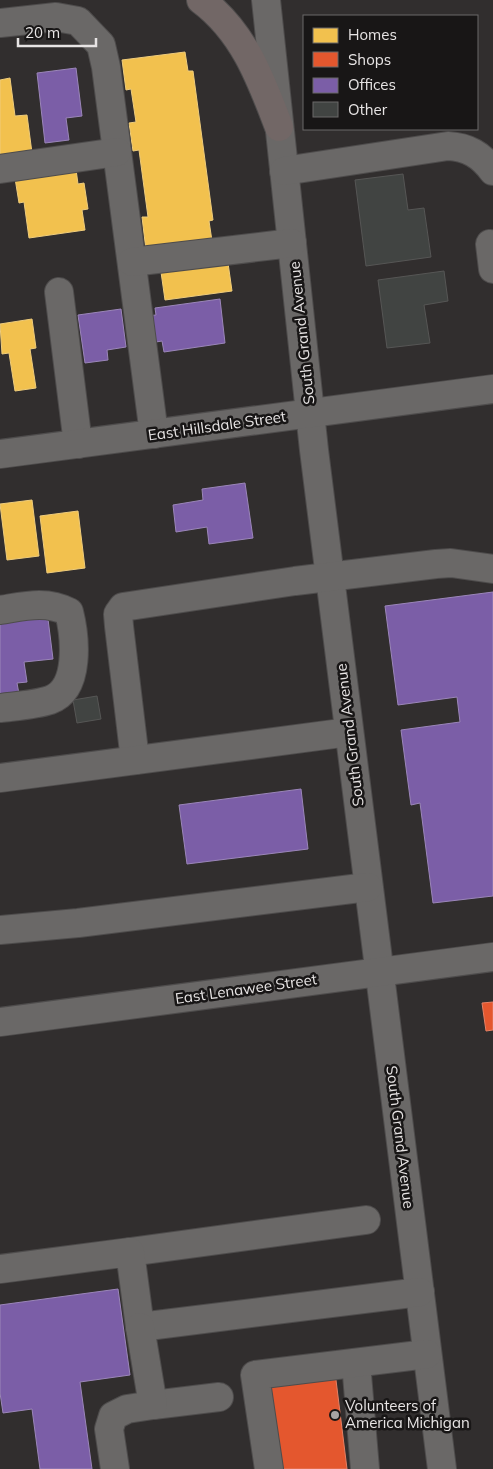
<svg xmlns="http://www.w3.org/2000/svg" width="493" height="1469" font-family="Mulish,sans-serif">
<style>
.homes{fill:#f2c14e;stroke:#efcc7b}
.shops{fill:#e4572e;stroke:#e58165}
.offices{fill:#7b5ea7;stroke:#9b86b9}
.building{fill:#414442;stroke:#565655}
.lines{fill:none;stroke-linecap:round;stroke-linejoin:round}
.minor-casing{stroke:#4e4c4c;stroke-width:30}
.highway-casing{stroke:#4e4c4c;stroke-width:30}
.minor{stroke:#6a6867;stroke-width:28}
.highway{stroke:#726766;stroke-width:28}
.poi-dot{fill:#a7a4a4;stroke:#181616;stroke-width:2}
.labels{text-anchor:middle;stroke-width:5;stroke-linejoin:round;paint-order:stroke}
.street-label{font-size:15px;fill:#e7e4e4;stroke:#181616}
.poi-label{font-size:15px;fill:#e7e4e4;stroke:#181616;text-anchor:start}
</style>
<rect width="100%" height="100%" fill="#312e2e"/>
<g class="homes">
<polygon points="185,52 188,71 193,71 213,220 209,221 212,241 146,250 142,217 148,217 139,150 133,151 129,123 136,122 131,89 126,90 122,60"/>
<polygon points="10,78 15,116 27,115 32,153 0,157 0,80"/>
<polygon points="75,162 78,184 84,183 88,209 82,210 85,230 29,238 24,202 19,203 14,172"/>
<polygon points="227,256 232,291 165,300 160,265"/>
<polygon points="32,319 36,348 30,349 36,388 15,391 9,353 2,354 0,324"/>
<polygon points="32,500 39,556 7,560 0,504"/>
<polygon points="78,511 85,568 47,573 40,516"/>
</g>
<g class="shops">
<polygon points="493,1002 493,1030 486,1031 482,1003"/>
<polygon points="335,1372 347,1469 277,1469 265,1381"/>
</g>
<g class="offices">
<polygon points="76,68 82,116 66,118 69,140 45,143 37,73"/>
<polygon points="220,299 225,343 164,352 162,341 150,343 146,316 156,315 155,308"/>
<polygon points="121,309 126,347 107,350 108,360 85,363 78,315"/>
<polygon points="245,483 253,538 209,544 207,527 176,532 173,505 203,500 202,489"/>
<polygon points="493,592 493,896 433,903 420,803 411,805 401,730 460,722 457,697 398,705 385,606"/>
<polygon points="47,611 53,659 24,662 27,682 17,683 19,694 0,696 0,617"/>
<polygon points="301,789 308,849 187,864 179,805"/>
<polygon points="118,1289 130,1375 80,1382 92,1469 40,1469 32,1409 3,1413 0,1393 0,1305"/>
</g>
<g class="building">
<polygon points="403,174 408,210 424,208 431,257 366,266 355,180"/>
<polygon points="444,271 448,301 424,305 430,343 387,348 378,280"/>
<polygon points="97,696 101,719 77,723 73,700"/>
</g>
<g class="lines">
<defs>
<g id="minor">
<polyline points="266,0 314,450 442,1469"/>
<polyline points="0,23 56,17 78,21 101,45 106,67 154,434"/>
<polyline points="0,169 117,152"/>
<path d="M 284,171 L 448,146 C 468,147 481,155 493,171"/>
<polyline points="490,244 493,269"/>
<polyline points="132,262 292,243"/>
<polyline points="59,292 78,444"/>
<polyline points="0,454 493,389"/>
<path d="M 0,610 C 25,606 46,600 69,612 C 75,636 81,689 50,700 C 35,705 16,706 0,708"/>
<polyline points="135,760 119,626 118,614 123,607 295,581 436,564 451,563 493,569"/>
<polyline points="0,778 349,732"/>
<polyline points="0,930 78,923 368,887"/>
<polyline points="0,1022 493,957"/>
<polyline points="130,1252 366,1220"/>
<polyline points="0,1269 130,1252 140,1327 420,1292"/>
<polyline points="356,1363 365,1469"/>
<polyline points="153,1405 219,1397"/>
<polyline points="115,1469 109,1429 113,1416 127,1409 153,1405 140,1327"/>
<polyline points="269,1469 255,1375 427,1354"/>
</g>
<path id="highway" d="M 201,0 C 244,32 261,80 279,127"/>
</defs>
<use href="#minor" class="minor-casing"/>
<use href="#highway" class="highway-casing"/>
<use href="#minor" class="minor"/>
<use href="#highway" class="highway"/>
</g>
<circle class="poi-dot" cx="335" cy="1415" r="5"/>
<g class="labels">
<g class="street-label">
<text transform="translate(302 333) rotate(-96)" y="5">South Grand Avenue</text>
<text transform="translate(217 426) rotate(-8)" y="5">East Hillsdale Street</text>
<text transform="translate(350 735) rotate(-97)" y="5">South Grand Avenue</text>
<text transform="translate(246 989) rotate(-8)" y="5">East Lenawee Street</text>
<text transform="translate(400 1137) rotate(83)" y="5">South Grand Avenue</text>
</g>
<g class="poi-label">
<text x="345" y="1411">Volunteers of<tspan x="345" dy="17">America Michigan</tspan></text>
</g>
</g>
<rect x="303" y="15" width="175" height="115" fill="#181616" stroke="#6b6868"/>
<rect x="313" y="28" width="25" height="15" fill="#f2c14e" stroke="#6b6868"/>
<text x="348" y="40" font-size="15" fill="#e7e4e4">Homes</text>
<rect x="313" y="52" width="25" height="15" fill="#e4572e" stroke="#6b6868"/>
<text x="348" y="65" font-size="15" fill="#e7e4e4">Shops</text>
<rect x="313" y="78" width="25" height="15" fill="#7b5ea7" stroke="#6b6868"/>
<text x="348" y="90" font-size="15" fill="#e7e4e4">Offices</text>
<rect x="313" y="102" width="25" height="15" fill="#414442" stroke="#6b6868"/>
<text x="348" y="115" font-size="15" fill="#e7e4e4">Other</text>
<path d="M18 38v8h78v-8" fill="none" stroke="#e7e4e4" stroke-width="2.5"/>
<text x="25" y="38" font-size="15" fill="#e7e4e4" stroke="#181616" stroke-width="4" paint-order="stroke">20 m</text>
</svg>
